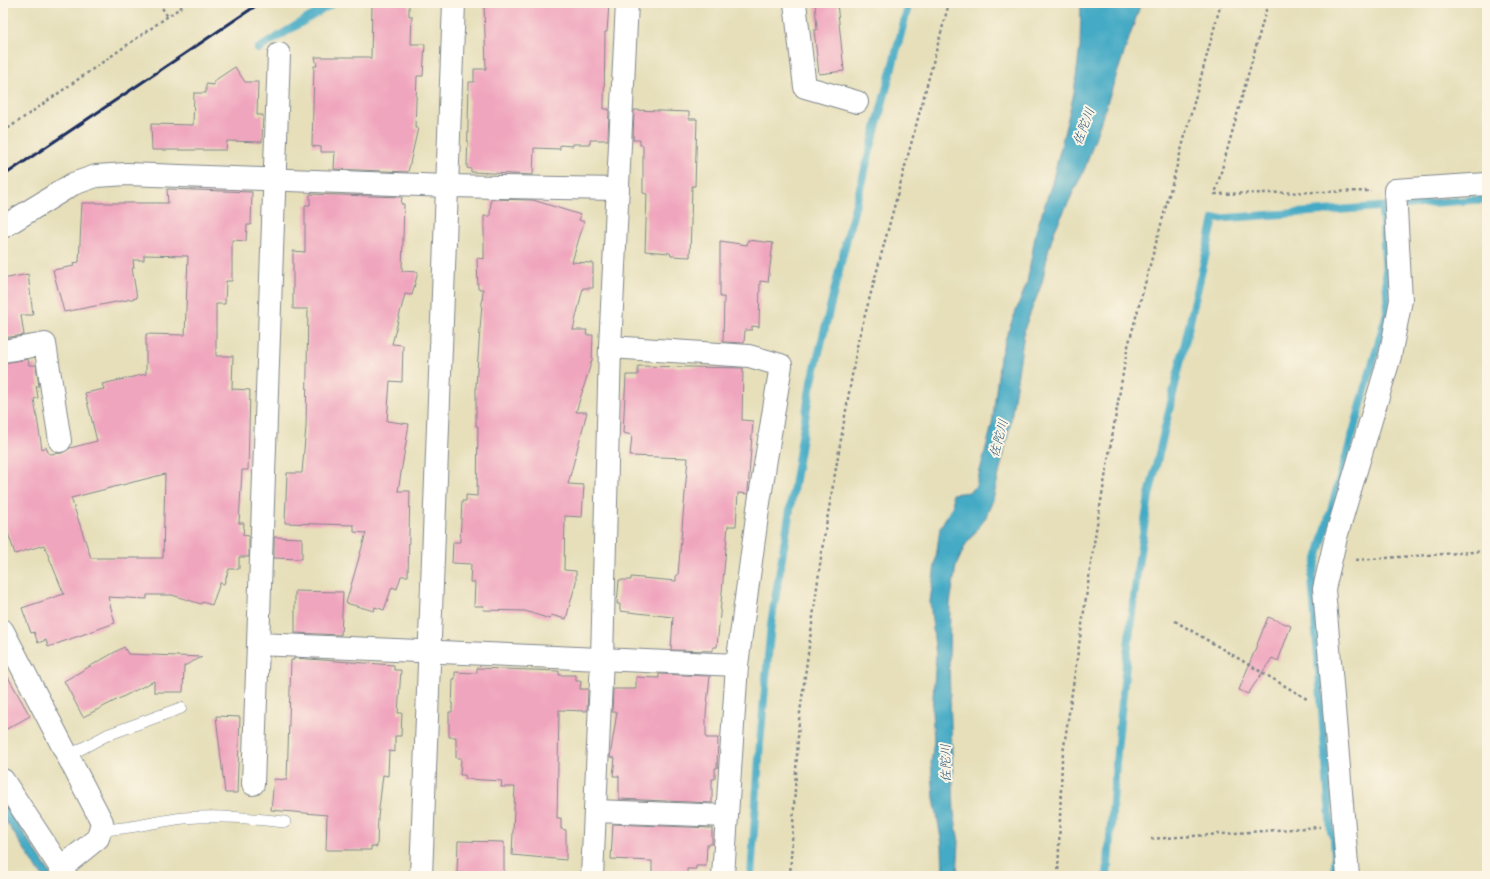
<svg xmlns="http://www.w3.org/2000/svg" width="1490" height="879" font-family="'Playpen Sans','Klee One',sans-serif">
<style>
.water{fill:#45aac5;stroke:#306c92}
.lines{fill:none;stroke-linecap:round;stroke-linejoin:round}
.stream{stroke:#45aac5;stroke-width:8}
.building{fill:#f0a5be;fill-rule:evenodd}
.lane-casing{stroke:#80878c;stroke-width:12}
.street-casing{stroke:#80878c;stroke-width:24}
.path{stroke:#80878c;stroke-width:2.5;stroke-dasharray:3 3;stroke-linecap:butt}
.lane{stroke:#fff;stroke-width:11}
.street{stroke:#fff;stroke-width:22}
.rail{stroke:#1b2f5e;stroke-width:3}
.labels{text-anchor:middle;stroke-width:4;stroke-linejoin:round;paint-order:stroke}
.water-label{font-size:13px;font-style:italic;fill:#2a5a82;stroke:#fcf5e5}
</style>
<rect width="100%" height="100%" fill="#fcf5e5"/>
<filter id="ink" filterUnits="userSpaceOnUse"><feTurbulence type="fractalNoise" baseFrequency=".025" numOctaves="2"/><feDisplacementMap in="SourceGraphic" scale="8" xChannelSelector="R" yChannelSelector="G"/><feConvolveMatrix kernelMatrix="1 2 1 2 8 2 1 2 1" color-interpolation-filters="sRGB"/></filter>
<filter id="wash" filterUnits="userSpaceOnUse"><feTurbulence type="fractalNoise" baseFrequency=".012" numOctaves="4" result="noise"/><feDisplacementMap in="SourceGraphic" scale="16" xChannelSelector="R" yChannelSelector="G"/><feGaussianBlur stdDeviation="0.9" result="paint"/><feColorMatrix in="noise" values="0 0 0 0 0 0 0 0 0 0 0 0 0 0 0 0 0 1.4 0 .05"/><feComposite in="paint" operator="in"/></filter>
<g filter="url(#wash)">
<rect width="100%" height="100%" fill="#e6dfba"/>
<g class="water">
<polygon points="1081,3 1141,3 1085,168 1054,232 1048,252 1042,283 1025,327 1010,426 993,500 985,519 966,544 956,566 950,604 949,664 954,813 959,842 957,876 943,876 942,844 934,798 931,763 934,741 932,711 936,656 930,602 940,528 953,505 952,494 969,492 976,486 992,425 1000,357 1007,334 1027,283 1036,231 1052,183 1074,93 1080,47"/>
<polygon points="3,802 52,876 42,876 3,817"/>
</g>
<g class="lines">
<g class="stream">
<polyline points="258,49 333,3"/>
<polyline points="751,876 760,743 771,624 810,389 849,230 909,3"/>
<polyline points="1107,876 1117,751 1127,654 1138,565 1149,496 1214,219 1487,199"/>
<polyline points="1336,876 1334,837 1331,832 1312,577 1388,309 1382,207"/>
</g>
</g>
<g id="blocks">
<g class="building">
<polygon points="372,3 409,3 409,16 412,16 411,44 425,44 423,76 417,76 415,128 418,128 408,172 334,169 335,152 321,152 321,147 312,146 314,66 317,66 315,57 369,57 371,59"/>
<polygon points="484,3 609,3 607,32 605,32 604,109 609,109 608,140 590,140 590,144 573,144 573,146 560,145 560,149 534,148 533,175 471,172 471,169 467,168 469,82 474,82 474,69 486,69"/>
<polygon points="815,3 837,3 844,71 819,74 814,30 817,30"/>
<polygon points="235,67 245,82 258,82 257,115 263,115 262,142 227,141 226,150 152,150 151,124 193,125 194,93 206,93 206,84 214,85 214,81"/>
<polygon points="634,110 689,112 689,119 697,119 695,186 692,186 690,257 671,256 670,253 645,251 647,194 643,193 643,145 640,145 640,140 633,140"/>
<path d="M 167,189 L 252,192 L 251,225 L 247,225 L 246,241 L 232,240 L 232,281 L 226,281 L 225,304 L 216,304 L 216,356 L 233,356 L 232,389 L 250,390 L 248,470 L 242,470 L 239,523 L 244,523 L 243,535 L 249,536 L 249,557 L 239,557 L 239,569 L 229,569 L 224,584 L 220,583 L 212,605 L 202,602 L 201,604 L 172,595 L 147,595 L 147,599 L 108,597 L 115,623 L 48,647 L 46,640 L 38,643 L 34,632 L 31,633 L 22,608 L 64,594 L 44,545 L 15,554 L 3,518 L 3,363 L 28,359 L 29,365 L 36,365 L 39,386 L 36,386 L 38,398 L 34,399 L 42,449 L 46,447 L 49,454 L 62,453 L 70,448 L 97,441 L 85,393 L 104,389 L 102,384 L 146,374 L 146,334 L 185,335 L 188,256 L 144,255 L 144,260 L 133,260 L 134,268 L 132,268 L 137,298 L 64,312 L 53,270 L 74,266 L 73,263 L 79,262 L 82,203 L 168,203 ZM 165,474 L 163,558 L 91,558 L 71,498 Z"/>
<polygon points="310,194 402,197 401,204 404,204 402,271 418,272 412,295 405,294 392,344 403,345 402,382 390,381 387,421 409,424 398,491 410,491 408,576 401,576 397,589 392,587 384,610 375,607 374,611 346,603 366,533 354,532 354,525 285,523 287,473 302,473 306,427 308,309 293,309 293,251 305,252 305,205 310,205"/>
<polygon points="491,199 533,200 581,215 579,220 584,222 572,262 593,263 593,288 583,288 573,330 587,330 586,335 593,335 592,360 576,412 587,412 568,484 584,485 582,517 565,516 564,570 576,571 576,582 566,619 551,615 550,619 525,611 483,610 484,606 474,606 475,582 470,582 471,564 452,563 453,542 460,542 462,501 466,501 466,495 477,496 478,426 476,426 476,385 483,289 478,289 477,258 484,259 484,216 490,216"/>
<polygon points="748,240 773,243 768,282 760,281 759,327 752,326 752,330 745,330 744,343 723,342 724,297 720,297 720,241 747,245"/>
<polygon points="28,274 33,315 21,315 24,335 3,338 3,279"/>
<polygon points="638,366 743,368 742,420 753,421 748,490 748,494 738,493 736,526 728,526 717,647 713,647 713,651 671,650 673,617 620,611 620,604 617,604 619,580 631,580 631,577 676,581 676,575 678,575 688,458 630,456 632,435 623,433 626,375 638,375"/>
<polygon points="274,537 302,538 302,559 274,558"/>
<polygon points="295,591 343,592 341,635 295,633"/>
<polygon points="1268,617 1291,626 1278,661 1272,658 1248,694 1239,690"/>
<polygon points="124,647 128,654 202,657 184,666 183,692 154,692 154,681 83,717 64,681"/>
<polygon points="294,658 394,665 394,670 401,670 398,713 402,713 401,736 395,736 395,752 389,751 388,776 383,775 378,817 377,847 371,846 371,850 326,850 327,815 271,810 274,779 287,780 291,660 294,660"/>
<polygon points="3,668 30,716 3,731"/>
<polygon points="477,668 559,671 559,675 576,675 576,681 581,681 580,689 588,689 587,711 559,710 557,818 561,818 561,829 566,830 566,860 512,855 515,787 501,787 502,781 466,779 465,775 460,775 461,758 456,758 456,737 449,737 449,712 452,712 453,679 455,679 455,672 477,673"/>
<polygon points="659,674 710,676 706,714 706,738 718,738 717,768 715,768 715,779 712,779 712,803 619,799 619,776 613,776 615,758 610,757 617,712 612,712 613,689 636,689 636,677 659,678"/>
<polygon points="216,716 240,717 237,793 225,793"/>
<polygon points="613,824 712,828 712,844 707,844 706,866 696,866 696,869 687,869 687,874 652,874 652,861 611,859"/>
<polygon points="458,841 504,842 504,874 457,873"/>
</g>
</g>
</g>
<g filter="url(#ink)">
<use href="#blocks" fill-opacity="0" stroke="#80878c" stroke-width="1"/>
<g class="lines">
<defs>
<g id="lane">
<polyline points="66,757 107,735 181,708"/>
<path d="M 99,830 C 128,830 156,821 184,818 C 220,815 249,818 285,822"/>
</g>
<g id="street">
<polyline points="795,3 805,87 857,102"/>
<polyline points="3,227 73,184 96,176 127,174 447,186 618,189"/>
<polyline points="610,347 749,356 781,365 758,509 737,665 723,876"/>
<polyline points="3,351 45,344 60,441"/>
<polyline points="3,631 102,822 98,838 61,868"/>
<polyline points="258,644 737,665"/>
<polyline points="3,780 66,876"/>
<polyline points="253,784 279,54"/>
<polyline points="595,811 727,816"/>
<polyline points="421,876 454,3"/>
<polyline points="592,876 602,659 610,347 627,3"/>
<polyline points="1348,876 1324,589 1336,537 1390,356 1401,300 1395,190 1487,184"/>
</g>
</defs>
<use href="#lane" class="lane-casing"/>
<use href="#street" class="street-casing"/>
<g class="path">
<polyline points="159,3 168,17"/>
<polyline points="1268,3 1215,194 1371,191"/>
<polyline points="3,132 187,3"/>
<polyline points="1356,560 1487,551"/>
<polyline points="1175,621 1307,699"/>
<polyline points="1151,839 1320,827"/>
<polyline points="790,876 799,720 823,543 858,341 949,3"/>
<polyline points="1058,876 1062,760 1096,530 1127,350 1221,3"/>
</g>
<use href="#lane" class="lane"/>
<use href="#street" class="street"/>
<polyline class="rail" points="3,176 260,3"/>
</g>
</g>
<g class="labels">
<g class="water-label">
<text transform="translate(1083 126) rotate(-69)" y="5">佐陀川</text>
<text transform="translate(998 438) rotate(-75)" y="5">佐陀川</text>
<text transform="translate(945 763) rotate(-91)" y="5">佐陀川</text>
</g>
</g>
<rect width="1490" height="879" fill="none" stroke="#fcf5e5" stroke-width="16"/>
</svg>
